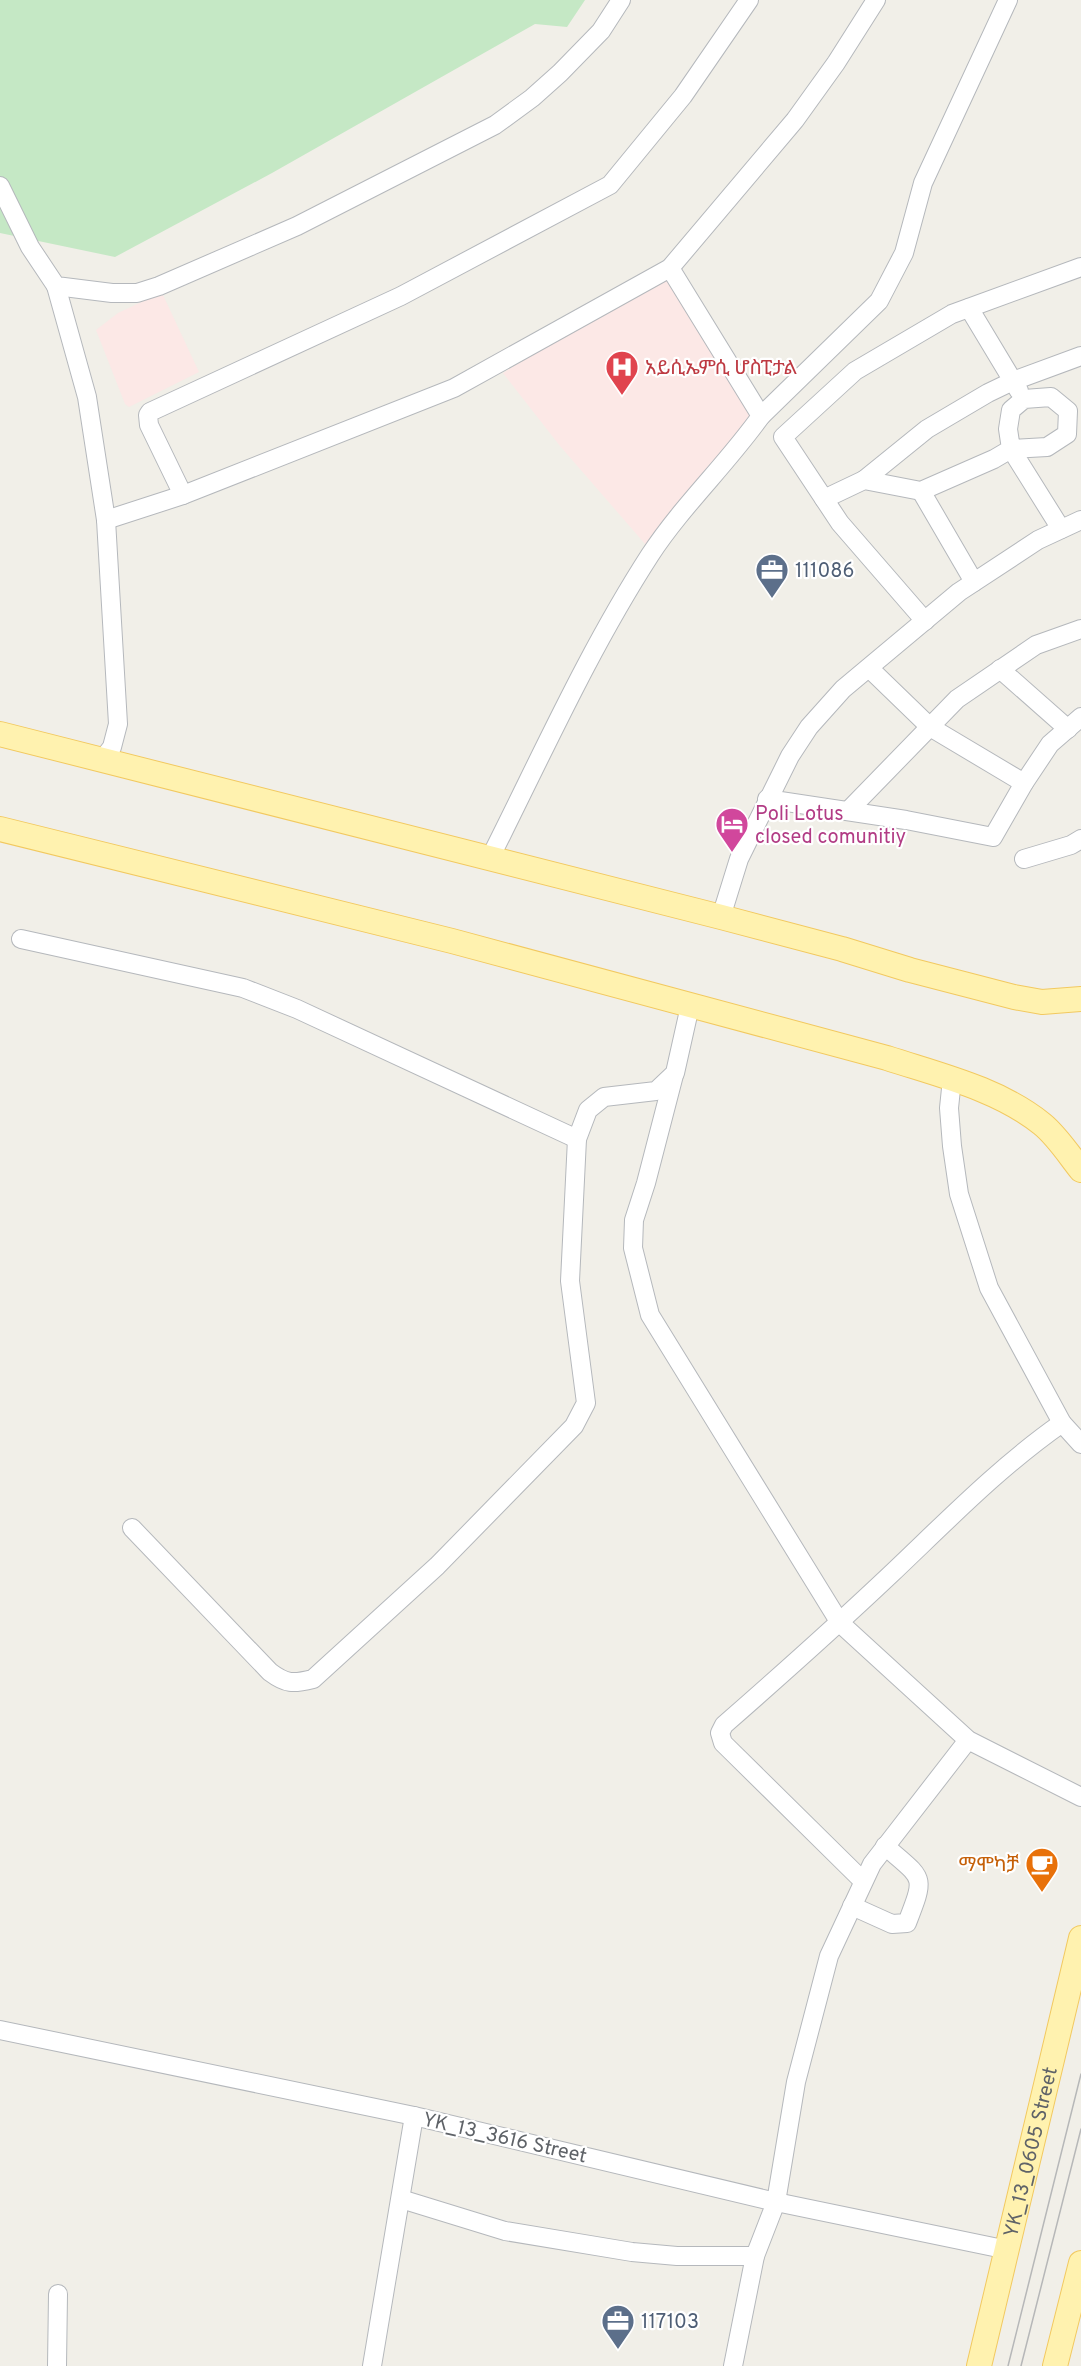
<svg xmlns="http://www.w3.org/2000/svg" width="1081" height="2366" font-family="Overpass,'Noto Sans Ethiopic',sans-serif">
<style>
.medical{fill:#fce8e6}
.green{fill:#c5e8c5}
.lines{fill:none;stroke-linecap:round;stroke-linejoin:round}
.minor-casing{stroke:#b5b8bc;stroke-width:20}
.major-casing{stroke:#f2c960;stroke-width:26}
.minor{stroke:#fff;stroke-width:18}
.major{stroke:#fff2af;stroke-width:24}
.tram{stroke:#b6b7b8;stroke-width:1.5}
.labels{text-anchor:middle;stroke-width:4.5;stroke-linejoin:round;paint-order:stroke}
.health-label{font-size:20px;fill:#be3a42;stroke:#fff;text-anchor:start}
.service-label{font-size:20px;fill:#4e5e75;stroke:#fff;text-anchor:start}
.hotel-label{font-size:20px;fill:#b23c85;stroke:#fff;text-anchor:start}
.food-label{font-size:20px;fill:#c56008;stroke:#fff;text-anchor:end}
.street-label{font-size:20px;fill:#5f6368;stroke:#fff}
</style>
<rect width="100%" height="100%" fill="#f1efe8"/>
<g class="medical">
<polygon points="670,268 761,416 652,552 560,446 503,373"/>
<polygon points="163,295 199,372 129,407 125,404 96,330 118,313 150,298"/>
</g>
<polygon class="green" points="0,0 585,0 567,27 535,24 272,173 115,257 0,233"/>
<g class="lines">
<defs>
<g id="minor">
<polyline points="0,186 30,247 56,286 112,293 137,293 159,286 297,226 495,125 532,98 560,73 601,31 621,0"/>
<polyline points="56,286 87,397 106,520 118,724 112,747 102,760"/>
<polyline points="969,308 1019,391"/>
<polyline points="761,416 879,301 904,253 923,183 1008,0"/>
<polyline points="864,480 927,429 988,393 1013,381 1081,356"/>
<polyline points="921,491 974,582"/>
<polyline points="183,495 149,425 148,415 150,412 401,296 610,185 683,96 749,0"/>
<polyline points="824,499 864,480 921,491 994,459 1011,449 1047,447 1067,434 1068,411 1051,397 1024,399 1011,410 1008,429 1011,449 1061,529"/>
<polyline points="106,520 183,495 454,388 670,268 795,120 836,63 876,0"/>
<polyline points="925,621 840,523 783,437 855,371 952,314 1081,267"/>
<polyline points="869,668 930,727 1024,783"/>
<polyline points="1000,669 1068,729"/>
<polyline points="767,799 906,820 993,837 1024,783 1050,744 1081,717"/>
<polyline points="848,811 957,699 1036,645 1081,629"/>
<path d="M 490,858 C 541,757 588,651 650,555 C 682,506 727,464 761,416 L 670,268"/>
<polyline points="1024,859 1071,845 1081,839"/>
<polyline points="721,917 739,859 790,756 809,727 843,689 959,592 1038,540 1081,520"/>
<polyline points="21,939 243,988 297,1009 577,1139"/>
<polyline points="674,1075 646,1183 634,1220 633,1248 650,1315 840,1623 968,1740 1081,1797"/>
<polyline points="952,1079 949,1108 952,1146 959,1194 989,1288 1062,1423 1081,1444"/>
<path d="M 132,1528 L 270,1672 C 286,1684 293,1684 313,1679 L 437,1566 L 574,1426 L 586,1403 L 570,1281 L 577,1139 L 588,1110 L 604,1097 L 656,1091 L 675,1073 L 690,1006"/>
<path d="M 863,1881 L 723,1743 L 720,1733 L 724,1725 C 780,1676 836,1626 890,1575 C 946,1522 999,1467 1062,1423"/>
<path d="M 852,1906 L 892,1924 L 907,1923 C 926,1874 924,1880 885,1846"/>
<polyline points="0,2030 414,2116 776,2202 1008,2250"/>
<polyline points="401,2199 505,2231 632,2252 677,2256 755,2256"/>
<polyline points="57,2366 58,2294"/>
<polyline points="372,2366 414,2116"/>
<polyline points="733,2366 755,2256 776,2202 796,2082 829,1956 872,1864 968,1740"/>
</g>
<g id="major">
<polyline points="0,734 721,917 842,949 910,970 1014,997 1042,1002 1081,999"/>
<path d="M 0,829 L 452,941 L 887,1058 C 939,1075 999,1089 1042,1124 C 1057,1136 1069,1155 1081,1170"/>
<path id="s1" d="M 979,2366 L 1081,1938"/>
<polyline points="1055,2366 1081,2263"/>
</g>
</defs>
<use href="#minor" class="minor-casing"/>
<use href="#major" class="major-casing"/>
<use href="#minor" class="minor"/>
<use href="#major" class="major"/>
<g class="tram">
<polyline points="1008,2366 1081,2074"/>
<polyline points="1021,2366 1081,2129"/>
</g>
</g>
<defs>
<symbol id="hospital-pin" viewBox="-11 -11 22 30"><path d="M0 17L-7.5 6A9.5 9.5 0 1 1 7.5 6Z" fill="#e0444e" stroke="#fff"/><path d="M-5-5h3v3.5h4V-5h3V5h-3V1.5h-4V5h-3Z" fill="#fff"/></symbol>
<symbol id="office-pin" viewBox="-11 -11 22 30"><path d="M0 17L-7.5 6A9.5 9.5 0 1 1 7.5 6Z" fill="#5c6f8a" stroke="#fff"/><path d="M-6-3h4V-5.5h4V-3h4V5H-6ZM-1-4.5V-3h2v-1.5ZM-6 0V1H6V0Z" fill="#fff"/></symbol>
<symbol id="hotel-pin" viewBox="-11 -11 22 30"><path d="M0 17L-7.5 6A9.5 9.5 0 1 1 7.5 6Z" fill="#d1479c" stroke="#fff"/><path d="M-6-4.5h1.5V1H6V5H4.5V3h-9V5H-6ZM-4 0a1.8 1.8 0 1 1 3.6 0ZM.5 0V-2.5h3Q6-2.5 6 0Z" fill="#fff"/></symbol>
<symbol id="cafe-pin" viewBox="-11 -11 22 30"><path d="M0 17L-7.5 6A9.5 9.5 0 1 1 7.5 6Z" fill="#e8710a" stroke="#fff"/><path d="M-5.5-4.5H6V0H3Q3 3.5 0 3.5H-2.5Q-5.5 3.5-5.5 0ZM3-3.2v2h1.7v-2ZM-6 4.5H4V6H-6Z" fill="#fff"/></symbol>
</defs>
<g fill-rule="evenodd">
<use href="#hospital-pin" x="603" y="348" width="38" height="52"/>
<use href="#office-pin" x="753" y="551" width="38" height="52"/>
<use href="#hotel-pin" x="713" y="805" width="38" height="52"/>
<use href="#cafe-pin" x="1023" y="1845" width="38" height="52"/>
<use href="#office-pin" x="599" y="2302" width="38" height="52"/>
</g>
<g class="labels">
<g class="health-label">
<text x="645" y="374">አይሲኤምሲ ሆስፒታል</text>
</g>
<g class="service-label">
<text x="795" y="577">111086</text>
<text x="641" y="2328">117103</text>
</g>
<g class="hotel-label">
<text x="755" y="820">Poli Lotus<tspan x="755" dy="23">closed comunitiy</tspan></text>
</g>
<g class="food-label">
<text x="1019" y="1871">ማሞካቻ</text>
</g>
<g class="street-label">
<text transform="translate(505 2137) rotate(13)" y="7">YK_13_3616 Street</text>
<text dy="7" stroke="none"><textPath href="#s1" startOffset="220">YK_13_0605 Street</textPath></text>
</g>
</g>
</svg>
